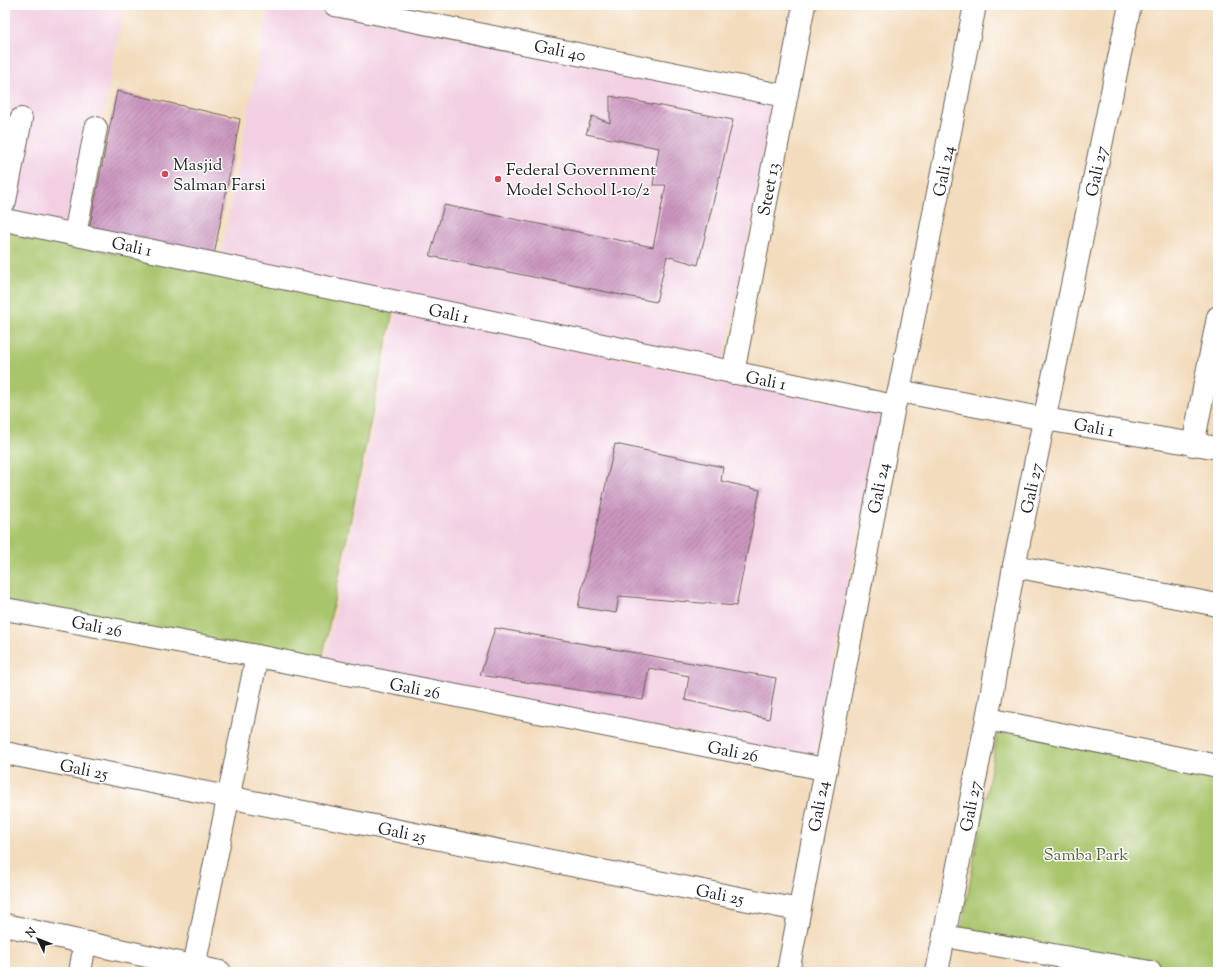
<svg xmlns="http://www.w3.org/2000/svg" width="1223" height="977" font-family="'Sorts Mill Goudy',serif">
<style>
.built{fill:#f2cfe2}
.green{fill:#a9c56c;stroke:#627044}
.building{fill:url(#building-hatch)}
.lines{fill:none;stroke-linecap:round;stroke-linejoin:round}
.minor-casing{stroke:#675f54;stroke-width:24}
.minor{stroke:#fff;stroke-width:22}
.poi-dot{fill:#d1495b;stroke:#fff;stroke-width:1.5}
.labels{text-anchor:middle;stroke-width:3;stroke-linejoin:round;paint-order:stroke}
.street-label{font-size:17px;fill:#1c1c1c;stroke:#fff}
.poi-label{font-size:17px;fill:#1c1c1c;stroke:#fff;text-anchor:start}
.park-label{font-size:17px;fill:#54603c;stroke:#fff}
</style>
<defs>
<pattern id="building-hatch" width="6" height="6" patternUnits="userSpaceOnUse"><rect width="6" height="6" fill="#cb95bf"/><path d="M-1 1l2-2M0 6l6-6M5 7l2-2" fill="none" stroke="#a4799a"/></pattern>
</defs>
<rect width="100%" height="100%" fill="#fff"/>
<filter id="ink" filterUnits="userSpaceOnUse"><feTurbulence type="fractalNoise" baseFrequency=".025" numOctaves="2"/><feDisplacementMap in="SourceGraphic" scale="8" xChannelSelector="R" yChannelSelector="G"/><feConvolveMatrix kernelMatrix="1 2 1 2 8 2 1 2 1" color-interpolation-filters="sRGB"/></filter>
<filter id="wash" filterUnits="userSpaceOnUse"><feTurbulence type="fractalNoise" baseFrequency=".012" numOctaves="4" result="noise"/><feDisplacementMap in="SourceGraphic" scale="16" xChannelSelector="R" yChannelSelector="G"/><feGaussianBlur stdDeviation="0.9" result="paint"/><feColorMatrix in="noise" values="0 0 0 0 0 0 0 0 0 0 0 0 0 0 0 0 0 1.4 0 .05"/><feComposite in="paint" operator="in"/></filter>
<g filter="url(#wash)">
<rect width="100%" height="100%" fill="#f3dcbd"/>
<g class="built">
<polygon points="5,5 124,5 83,228 5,209"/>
<polygon points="269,5 297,5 776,102 723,363 221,257"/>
<polygon points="397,311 881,413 815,759 326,660"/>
</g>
<g class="green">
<polygon points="5,231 393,311 322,660 5,601"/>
<polygon points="999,726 1218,772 1218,972 1134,972 959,941"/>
</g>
<g id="blocks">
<g class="building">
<polygon points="117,91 240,119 214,255 89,230"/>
<polygon points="610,96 733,120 698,265 667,256 656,302 430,256 444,205 653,247 666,185 653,185 659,148 586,134 592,116 610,123"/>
<polygon points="615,444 723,467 721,481 760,490 736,606 619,596 616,613 578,607"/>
<polygon points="495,628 776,678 769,719 685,700 689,676 649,668 643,700 480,675"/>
</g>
</g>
</g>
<g filter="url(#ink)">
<use href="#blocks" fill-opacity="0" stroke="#675f54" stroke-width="1"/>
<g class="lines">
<defs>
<g id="minor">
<polyline points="335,5 785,96"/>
<polyline points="5,201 21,119"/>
<polyline points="5,220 894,406"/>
<polyline points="75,234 96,128"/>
<polyline points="733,373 804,5"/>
<polyline points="899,391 1045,419 1218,448"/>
<polyline points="1193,445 1218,317"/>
<polyline points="1014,566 1218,605"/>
<polyline points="5,609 257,656 824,769"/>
<polyline points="987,719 1218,766"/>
<polyline points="5,753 799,910"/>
<polyline points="5,925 220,972"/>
<polyline points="944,936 1150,972"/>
<polyline points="194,967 257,656"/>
<polyline points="80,972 85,943"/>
<polyline points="788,972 894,406 899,391 975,5"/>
<polyline points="937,972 987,719 1014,566 1130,5"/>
</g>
</defs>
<use href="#minor" class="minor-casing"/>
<use href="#minor" class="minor"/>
</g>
</g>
<g class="poi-dot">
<circle cx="165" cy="174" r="4"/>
<circle cx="498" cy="179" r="4"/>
</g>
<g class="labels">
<g class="street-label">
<text transform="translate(560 50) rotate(11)" y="6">Gali 40</text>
<text transform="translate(943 171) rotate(-79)" y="6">Gali 24</text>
<text transform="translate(1096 171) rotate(-78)" y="6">Gali 27</text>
<text transform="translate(768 189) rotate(-79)" y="6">Steet 13</text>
<text transform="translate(132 246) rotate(12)" y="6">Gali 1</text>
<text transform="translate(449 313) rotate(12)" y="6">Gali 1</text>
<text transform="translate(766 380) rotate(11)" y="6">Gali 1</text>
<text transform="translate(1094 427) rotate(10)" y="6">Gali 1</text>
<text transform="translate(878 488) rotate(-79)" y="6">Gali 24</text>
<text transform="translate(1031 488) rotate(-78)" y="6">Gali 27</text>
<text transform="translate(97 626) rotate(11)" y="6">Gali 26</text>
<text transform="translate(415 688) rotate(11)" y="6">Gali 26</text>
<text transform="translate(733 751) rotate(11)" y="6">Gali 26</text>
<text transform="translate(84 769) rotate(11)" y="6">Gali 25</text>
<text transform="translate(818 806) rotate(-80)" y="6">Gali 24</text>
<text transform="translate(970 806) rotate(-79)" y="6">Gali 27</text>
<text transform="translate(402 832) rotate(11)" y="6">Gali 25</text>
<text transform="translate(720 894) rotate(11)" y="6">Gali 25</text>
</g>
<g class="poi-label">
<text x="173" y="170">Masjid<tspan x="173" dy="20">Salman Farsi</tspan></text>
<text x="506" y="175">Federal Government<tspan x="506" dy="20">Model School I-10/2</tspan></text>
</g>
<g class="park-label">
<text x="1086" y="860">Samba Park</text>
</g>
</g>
<rect width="1223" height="977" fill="none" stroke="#fff" stroke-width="20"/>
<g transform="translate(38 939) rotate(313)" stroke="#ffffff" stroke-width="3" paint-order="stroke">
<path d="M0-3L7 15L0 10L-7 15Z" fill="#1c1c1c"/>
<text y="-6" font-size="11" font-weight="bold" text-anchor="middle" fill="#1c1c1c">N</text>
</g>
</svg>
